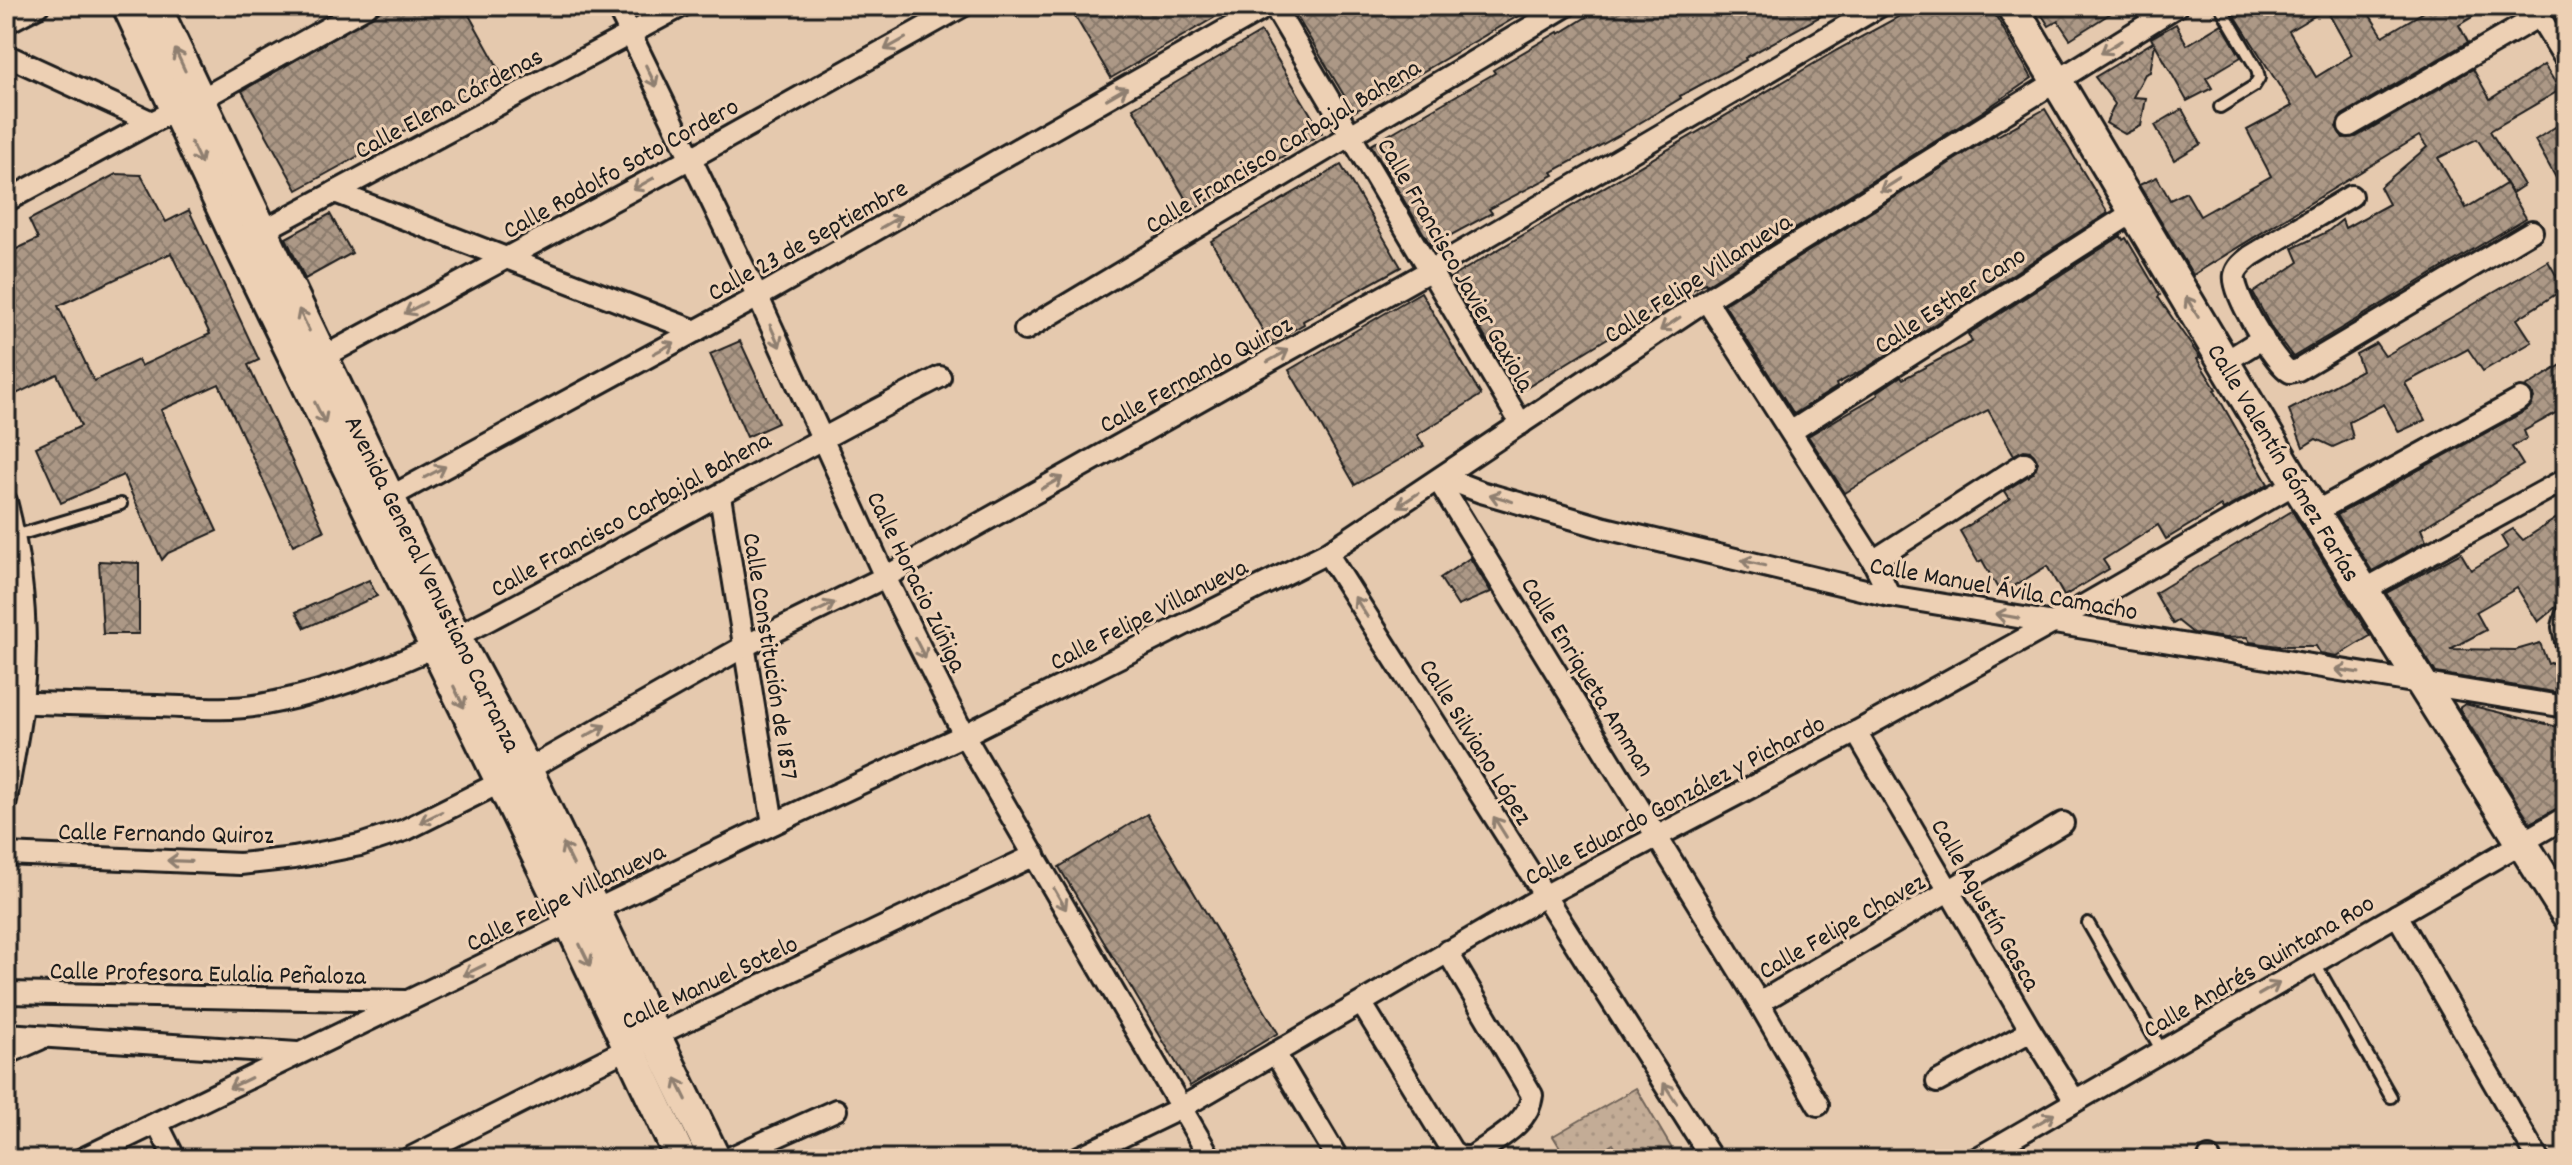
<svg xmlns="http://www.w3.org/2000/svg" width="2572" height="1165" font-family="Dekko,sans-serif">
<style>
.park{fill:url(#park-dots);stroke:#706459;stroke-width:2}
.building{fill:url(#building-cross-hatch);stroke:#1c1c1c;stroke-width:2;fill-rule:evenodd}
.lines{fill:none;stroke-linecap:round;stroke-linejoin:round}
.lane-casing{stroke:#1c1c1c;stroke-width:16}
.street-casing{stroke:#1c1c1c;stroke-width:26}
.secondary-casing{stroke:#1c1c1c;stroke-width:36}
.lane{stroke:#edd0b4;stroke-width:10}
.street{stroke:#edd0b4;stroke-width:20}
.secondary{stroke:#edd0b4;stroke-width:30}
.oneway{stroke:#8f7f70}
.labels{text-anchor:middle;stroke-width:6;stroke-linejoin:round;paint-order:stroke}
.street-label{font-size:26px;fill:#1c1c1c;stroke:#edd0b4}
</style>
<defs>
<pattern id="park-dots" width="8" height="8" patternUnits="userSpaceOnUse" patternTransform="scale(2)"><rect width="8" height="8" fill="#c3ac96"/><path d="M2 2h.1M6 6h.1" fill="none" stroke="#a79381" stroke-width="1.8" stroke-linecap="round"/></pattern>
<pattern id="building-cross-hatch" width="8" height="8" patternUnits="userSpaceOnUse" patternTransform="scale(2)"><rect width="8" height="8" fill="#ac9886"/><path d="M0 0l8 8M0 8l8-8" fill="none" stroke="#8b7b6d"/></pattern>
</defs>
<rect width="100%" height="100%" fill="#e5c9ae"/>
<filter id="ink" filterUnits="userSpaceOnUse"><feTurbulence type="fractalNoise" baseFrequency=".0125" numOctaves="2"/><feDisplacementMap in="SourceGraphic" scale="16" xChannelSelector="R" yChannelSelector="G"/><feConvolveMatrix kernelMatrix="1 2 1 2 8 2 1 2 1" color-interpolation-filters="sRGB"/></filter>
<g filter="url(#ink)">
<polygon class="park" points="1636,1088 1678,1159 1622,1159 1613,1144 1588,1159 1567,1159 1553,1136"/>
<g class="building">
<polygon points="389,6 464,6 503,76 297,190 242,91"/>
<polygon points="1069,6 1234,6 1111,78"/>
<polygon points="1304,6 1535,6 1354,112 1294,12"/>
<polygon points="1604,6 1839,6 1745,58 1746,60 1680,96 1681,98 1618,136 1552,172 1554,175 1489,209 1492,213 1431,246 1371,145 1495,73 1493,70 1558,32 1559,34"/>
<polygon points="1918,6 1990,6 2032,78 1982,112 1706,285 1705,283 1619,331 1518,393 1450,278 1837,50"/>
<polygon points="2036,6 2122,6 2070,39 2058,21 2049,26"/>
<path d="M 2229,6 L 2364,6 L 2383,36 L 2434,6 L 2491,6 L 2459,25 L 2468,42 L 2342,115 L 2336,127 L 2343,138 L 2356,137 L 2473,69 L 2490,99 L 2544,65 L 2560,90 L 2490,131 L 2524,185 L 2512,193 L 2477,139 L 2438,158 L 2466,208 L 2506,184 L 2526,218 L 2293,357 L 2272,329 L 2253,293 L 2299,262 L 2293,248 L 2327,232 L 2342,220 L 2345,228 L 2389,204 L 2380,187 L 2427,147 L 2419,136 L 2193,275 L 2139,185 L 2157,177 L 2170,200 L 2186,192 L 2200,216 L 2271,176 L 2247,130 L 2292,106 ZM 2326,9 L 2352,55 L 2316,77 L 2289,31 Z"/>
<polygon points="2548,6 2566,6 2566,35"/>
<polygon points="2176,24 2187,45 2222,24 2241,57 2206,78 2212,88 2187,101 2155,44 2150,72 2145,74 2133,97 2146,98 2141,126 2125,134 2106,123 2115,104 2095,77 2153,42 2151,38"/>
<polygon points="1261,32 1322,133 1192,210 1133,108"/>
<polygon points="2045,109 2108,213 1863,370 1836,384 1837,387 1794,414 1724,304 1996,134 1997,136"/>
<polygon points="2182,109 2201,144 2174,160 2155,125"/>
<polygon points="2566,120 2566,196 2535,140"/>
<polygon points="1341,165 1401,267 1303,321 1304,324 1270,343 1211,241"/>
<path d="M 116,174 L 141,175 L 166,222 L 189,210 L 259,360 L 248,365 L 324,531 L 293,545 L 219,384 L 161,410 L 217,531 L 168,553 L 162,560 L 123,475 L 61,503 L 36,447 L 81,426 L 57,374 L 6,399 L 6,254 L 38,239 L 29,220 ZM 171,253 L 210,334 L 141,366 L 138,360 L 94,381 L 58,306 Z"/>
<polygon points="330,214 352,253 305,279 286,238"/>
<polygon points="2121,236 2123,240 2126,238 2160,295 2158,297 2200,358 2197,359 2216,389 2214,390 2268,484 2223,510 2221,506 2166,539 2158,525 2103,560 2109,569 2064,596 2047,566 2001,594 1982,560 1978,562 1960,531 2010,499 2005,491 2033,473 2038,462 2030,451 2024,450 2014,455 1988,410 1945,432 1845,493 1808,436 1878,395 1877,392 1901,376 1903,379 1972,342 1968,334"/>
<polygon points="2548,261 2564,289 2517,319 2532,342 2483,371 2468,349 2405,383 2425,420 2399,432 2384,404 2349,422 2353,438 2333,447 2316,439 2303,447 2289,410 2362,370 2356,354 2376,343 2385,356"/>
<polygon points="1421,292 1481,395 1417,435 1424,446 1355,485 1289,370"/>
<polygon points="740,341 778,423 747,437 710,354"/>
<polygon points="2566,362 2566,407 2524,431 2527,438 2512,447 2523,465 2421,529 2426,541 2372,571 2337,515 2527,410 2534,398 2532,392 2526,387"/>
<polygon points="2292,511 2370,636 2337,656 2320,653 2316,646 2278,646 2250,642 2247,637 2225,638 2193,633 2178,621 2173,624 2155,593"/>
<polygon points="2566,512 2566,603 2557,606 2538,622 2517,588 2476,612 2486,630 2450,649 2516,650 2540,643 2548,664 2556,661 2566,694 2436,673 2386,593 2461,553 2471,570 2508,548 2501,536 2513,529 2523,540"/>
<polygon points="1470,558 1491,592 1458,606 1440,578"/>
<polygon points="99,561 139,563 139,634 103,634"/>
<polygon points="369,580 377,596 305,628 296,612"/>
<polygon points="2465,704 2566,729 2566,755 2560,783 2566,784 2566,804 2530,823 2459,708"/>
<polygon points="1147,814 1278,1033 1190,1086 1059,867"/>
</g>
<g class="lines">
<defs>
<g id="lane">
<polyline points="2220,107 2254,86 2259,78 2257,69 2220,6"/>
<polyline points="15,536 121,504"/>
<polyline points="2088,923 2162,1051"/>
<polyline points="2315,963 2391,1097"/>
</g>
<g id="street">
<polyline points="617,6 758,297 885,577 964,735 1211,1159"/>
<polyline points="1274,6 1521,424"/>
<polyline points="2533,6 2566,60"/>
<polyline points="6,23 38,6"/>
<polyline points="6,55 152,122"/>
<polyline points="2349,126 2539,16"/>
<polyline points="335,192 696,331"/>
<path d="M 2351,196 L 2251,256 C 2245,261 2237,266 2235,275 C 2231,292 2275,364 2290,372 L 2298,370 L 2532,231"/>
<polyline points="6,201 152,122 214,92 367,6"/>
<polyline points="253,236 682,6"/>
<polyline points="1706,300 1873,561 1890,596"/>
<polyline points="1025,330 1566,6"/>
<polyline points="314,362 691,158 963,6"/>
<polyline points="2225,362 2263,338"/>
<polyline points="1792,431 2135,211"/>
<polyline points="1442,477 1481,492 1605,528 1890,596 2566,707"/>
<polyline points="1438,480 1759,1003 1818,1105"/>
<polyline points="720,496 773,824"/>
<path d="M 6,501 C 23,567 29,636 22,704 C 18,736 11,769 6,801"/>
<polyline points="381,502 758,297 1268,6"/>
<polyline points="2315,512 2521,399"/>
<polyline points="1327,553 1712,1159"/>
<polyline points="1873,561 2025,463"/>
<polyline points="2362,591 2566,479"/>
<polyline points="2566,616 2563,627 2566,642"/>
<path d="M 6,702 C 56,704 107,705 158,706 C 191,707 227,711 260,705 C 378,684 480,625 583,569 C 702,505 820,438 940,377"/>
<polyline points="1856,732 2031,1031 2075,1101"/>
<polyline points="527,770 745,646 885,577 1429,271 1880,6"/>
<polyline points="6,854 240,864 294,858 360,845 405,830 501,782"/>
<polyline points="2397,915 2538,1159"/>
<polyline points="6,993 405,1001"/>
<polyline points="1759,1003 2063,823"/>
<path d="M 1362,1004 L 1452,1151 L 1461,1157 L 1472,1157 C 1494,1140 1529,1125 1532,1095 L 1447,951"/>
<polyline points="6,1034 297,1053"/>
<polyline points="1275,1053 1338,1159"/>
<polyline points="6,1054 40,1039"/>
<polyline points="1937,1082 2031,1031"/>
<polyline points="157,1123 175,1159"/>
<polyline points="2209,1158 2210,1159"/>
<polyline points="82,1159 773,824 964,735 1327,553 1706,300 2177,6"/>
<polyline points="408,1159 629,1048 1035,855"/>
<polyline points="727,1159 836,1110"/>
<polyline points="1075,1159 1181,1108 1544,896 1856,732 2053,623 2296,483"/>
<polyline points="1976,1159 2566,817"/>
</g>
<g id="secondary">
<polyline points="128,6 239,244 570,923 681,1159"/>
<polyline points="155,6 456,638 527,770 715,1159"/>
<polyline points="2012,6 2296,483 2566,913"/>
</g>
</defs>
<use href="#lane" class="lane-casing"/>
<use href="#street" class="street-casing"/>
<use href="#secondary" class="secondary-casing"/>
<use href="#lane" class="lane"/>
<use href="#street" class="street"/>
<use href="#secondary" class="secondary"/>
</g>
<defs><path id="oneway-shaft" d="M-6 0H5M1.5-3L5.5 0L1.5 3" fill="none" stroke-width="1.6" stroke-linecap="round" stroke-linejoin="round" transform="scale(2)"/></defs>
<g class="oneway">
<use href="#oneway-shaft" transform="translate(895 44) rotate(151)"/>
<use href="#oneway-shaft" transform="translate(2111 47) rotate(148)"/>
<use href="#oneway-shaft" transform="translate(180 60) rotate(-115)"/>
<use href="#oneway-shaft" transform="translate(651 76) rotate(64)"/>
<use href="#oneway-shaft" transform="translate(1117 93) rotate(-30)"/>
<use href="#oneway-shaft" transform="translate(196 153) rotate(65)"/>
<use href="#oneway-shaft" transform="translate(643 184) rotate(151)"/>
<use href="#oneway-shaft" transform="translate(1890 185) rotate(148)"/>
<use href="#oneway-shaft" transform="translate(891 222) rotate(-30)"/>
<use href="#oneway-shaft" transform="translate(2192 307) rotate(-121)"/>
<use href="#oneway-shaft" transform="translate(415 308) rotate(152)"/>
<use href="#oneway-shaft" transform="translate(304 320) rotate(-116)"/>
<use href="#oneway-shaft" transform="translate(1670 324) rotate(146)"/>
<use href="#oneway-shaft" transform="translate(775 336) rotate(66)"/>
<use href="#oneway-shaft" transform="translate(664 348) rotate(-28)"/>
<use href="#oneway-shaft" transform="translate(1278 356) rotate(-29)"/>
<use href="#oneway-shaft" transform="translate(320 413) rotate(64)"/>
<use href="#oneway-shaft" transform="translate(435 472) rotate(-28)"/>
<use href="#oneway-shaft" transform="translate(1052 483) rotate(-29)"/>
<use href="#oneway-shaft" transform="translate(1501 498) rotate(-163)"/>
<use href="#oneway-shaft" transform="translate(1408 500) rotate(147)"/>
<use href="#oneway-shaft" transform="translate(1753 563) rotate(-167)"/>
<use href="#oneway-shaft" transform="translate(1361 607) rotate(-122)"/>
<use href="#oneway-shaft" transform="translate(824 608) rotate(-26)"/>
<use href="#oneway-shaft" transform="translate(2007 616) rotate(-170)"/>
<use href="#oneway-shaft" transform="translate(920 648) rotate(63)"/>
<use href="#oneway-shaft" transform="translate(2347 671) rotate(-171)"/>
<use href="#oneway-shaft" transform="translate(459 697) rotate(64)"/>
<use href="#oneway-shaft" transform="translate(595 731) rotate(-29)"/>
<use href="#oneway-shaft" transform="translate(431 817) rotate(154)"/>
<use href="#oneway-shaft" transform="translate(1500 827) rotate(-122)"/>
<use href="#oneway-shaft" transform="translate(568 854) rotate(-116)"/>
<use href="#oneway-shaft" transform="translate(179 861) rotate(-178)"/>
<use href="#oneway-shaft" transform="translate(1060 899) rotate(60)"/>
<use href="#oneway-shaft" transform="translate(585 955) rotate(64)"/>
<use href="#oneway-shaft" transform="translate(474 970) rotate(154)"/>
<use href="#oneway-shaft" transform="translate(2269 989) rotate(-30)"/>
<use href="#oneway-shaft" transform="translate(240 1083) rotate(154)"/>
<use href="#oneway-shaft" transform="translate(681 1089) rotate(-116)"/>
<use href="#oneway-shaft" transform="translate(1670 1093) rotate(-123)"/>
<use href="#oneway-shaft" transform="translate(2044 1120) rotate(-31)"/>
</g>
</g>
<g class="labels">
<g class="street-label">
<text transform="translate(448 102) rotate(-28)" y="9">Calle Elena Cárdenas</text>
<text transform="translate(1282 145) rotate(-31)" y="9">Calle Francisco Carbajal Bahena</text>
<text transform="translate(620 167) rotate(-29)" y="9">Calle Rodolfo Soto Cordero</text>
<text transform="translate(807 239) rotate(-29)" y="9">Calle 23 de Septiembre</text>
<text transform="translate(1457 264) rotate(60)" y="9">Calle Francisco Javier Gaxiola</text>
<text transform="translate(1697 277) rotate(-33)" y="9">Calle Felipe Villanueva</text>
<text transform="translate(1949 299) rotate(-33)" y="9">Calle Esther Cano</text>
<text transform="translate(1195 373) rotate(-29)" y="9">Calle Fernando Quiroz</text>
<text transform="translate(2285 462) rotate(59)" y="9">Calle Valentín Gómez Farías</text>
<text transform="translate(630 513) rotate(-29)" y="9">Calle Francisco Carbajal Bahena</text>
<text transform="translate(918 581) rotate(64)" y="9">Calle Horacio Zúñiga</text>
<text transform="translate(434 583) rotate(64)" y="9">Avenida General Venustiano Carranza</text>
<text transform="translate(2004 587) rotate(10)" y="9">Calle Manuel Ávila Camacho</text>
<text transform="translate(1148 613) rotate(-27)" y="9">Calle Felipe Villanueva</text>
<text transform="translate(772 656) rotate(81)" y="9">Calle Constitución de 1857</text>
<text transform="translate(1589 676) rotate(58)" y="9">Calle Enriqueta Amman</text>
<text transform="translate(1477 741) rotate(58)" y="9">Calle Silviano López</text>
<text transform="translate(1674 799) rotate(-28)" y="9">Calle Eduardo González y Pichardo</text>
<text transform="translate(166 832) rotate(1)" y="9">Calle Fernando Quiroz</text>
<text transform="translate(565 896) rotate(-26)" y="9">Calle Felipe Villanueva</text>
<text transform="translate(1987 904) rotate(60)" y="9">Calle Agustín Gasca</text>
<text transform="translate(1841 925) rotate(-30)" y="9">Calle Felipe Chavez</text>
<text transform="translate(2258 965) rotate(-30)" y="9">Calle Andrés Quintana Roo</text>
<text transform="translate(208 972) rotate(1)" y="9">Calle Profesora Eulalia Peñaloza</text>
<text transform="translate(709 981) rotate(-25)" y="9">Calle Manuel Sotelo</text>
</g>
</g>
<rect width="2572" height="1165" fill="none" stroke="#edd0b4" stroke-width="32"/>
<rect x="16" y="16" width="2540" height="1133" fill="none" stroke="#1c1c1c" stroke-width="3" filter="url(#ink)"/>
</svg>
